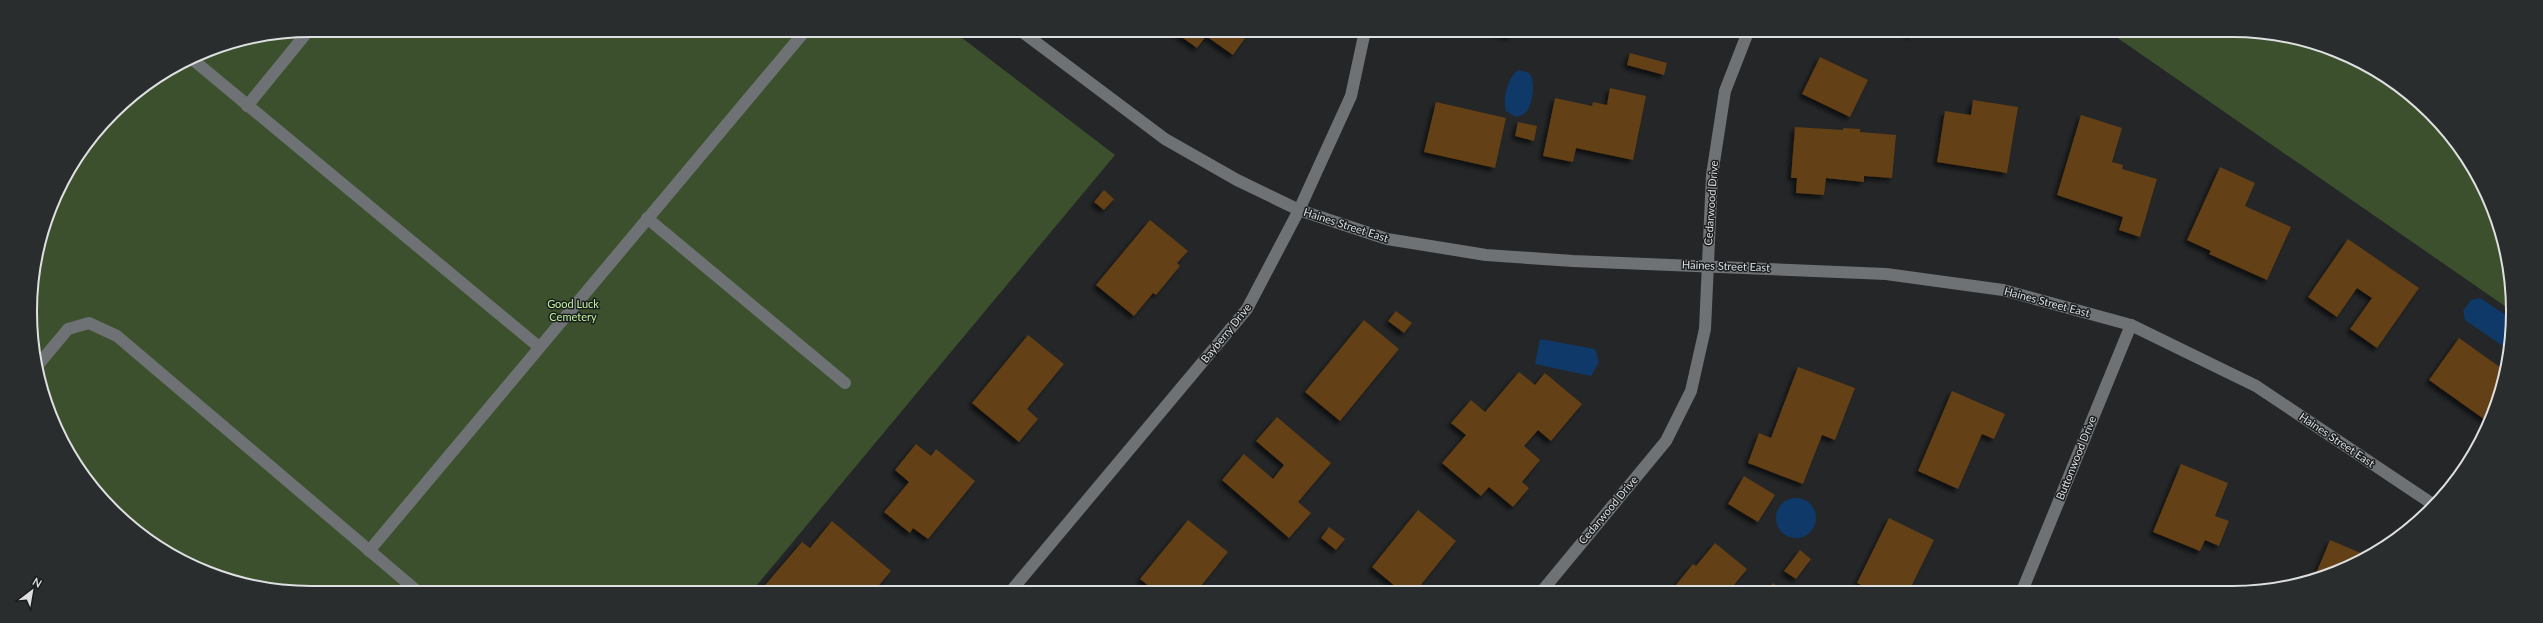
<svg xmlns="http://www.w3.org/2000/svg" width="2543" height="623" font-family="Lato,sans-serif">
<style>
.green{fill:#3c502e}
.water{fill:#0f3969}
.building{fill:#643f13;filter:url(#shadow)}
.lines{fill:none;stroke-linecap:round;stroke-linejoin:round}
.minor{stroke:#6f7275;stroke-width:12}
.labels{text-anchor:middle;stroke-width:3;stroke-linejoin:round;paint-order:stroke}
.street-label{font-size:11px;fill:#dddfe0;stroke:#1a1d1f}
.park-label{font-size:11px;fill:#c0f39b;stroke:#1a1d1f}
.rim{fill:none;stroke:#dddfe0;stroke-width:2}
</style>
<defs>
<filter id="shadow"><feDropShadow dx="-3.5" dy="3.5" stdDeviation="2" flood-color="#0009"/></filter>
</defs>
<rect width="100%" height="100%" fill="#242628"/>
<g class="green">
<polygon points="312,30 953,31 1115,155 752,591 275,591 221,578 171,555 126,523 88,483 59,436 40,385 31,293 40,238 59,187 88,140 126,100 204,51 257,35"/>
<path d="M 2109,32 C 2145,32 2182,32 2218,32 C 2235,32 2253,30 2270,33 C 2305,38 2341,50 2372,68 C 2456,116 2515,214 2512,311 Z"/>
</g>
<g class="water">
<path d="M 1519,70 L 1529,73 C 1536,80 1533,102 1527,111 C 1524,115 1520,115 1516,117 L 1506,111 C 1502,100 1508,75 1519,70 Z"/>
<polygon points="2480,298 2512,319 2511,345 2503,346 2465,320 2463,311 2471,300"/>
<polygon points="1540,339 1595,349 1599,362 1591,376 1535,364"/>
<circle cx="1796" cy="518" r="20"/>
</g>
<g class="building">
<polygon points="1173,31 1250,31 1233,55 1206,36 1197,48"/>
<polygon points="1483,31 1513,31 1512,37"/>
<polygon points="1905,32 1914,32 1911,37"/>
<polygon points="1630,53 1667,63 1664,75 1627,65"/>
<polygon points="1820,57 1868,80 1850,117 1802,94"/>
<polygon points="1610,88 1646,96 1633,160 1576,148 1573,162 1543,156 1555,98 1592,106 1593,102 1607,105"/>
<polygon points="1973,100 2018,107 2007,173 1937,162 1945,111 1971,115"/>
<polygon points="1436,102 1506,118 1495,168 1424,152"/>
<polygon points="2081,115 2122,128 2112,162 2123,165 2122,169 2157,179 2140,237 2119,230 2123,217 2057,195"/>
<polygon points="1518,122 1537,126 1534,141 1515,136"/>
<polygon points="1795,127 1843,130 1843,128 1860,129 1860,132 1896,135 1892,178 1864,176 1864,182 1826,178 1824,195 1796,193 1797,178 1791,178"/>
<polygon points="2220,167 2255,183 2245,206 2291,227 2267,280 2209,254 2211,251 2187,240"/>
<polygon points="1104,190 1114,199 1104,210 1094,202"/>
<polygon points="1150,220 1188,251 1177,263 1180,266 1156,295 1153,293 1134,316 1096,285"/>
<polygon points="2348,239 2419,288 2377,348 2350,329 2372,298 2357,288 2337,317 2308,297"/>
<polygon points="1396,311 1412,323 1404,333 1388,321"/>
<polygon points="1364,320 1399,349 1340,421 1305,392"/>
<polygon points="1028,335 1064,364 1027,409 1038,419 1019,442 972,403"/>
<polygon points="2459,338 2504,370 2488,422 2429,380"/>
<polygon points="1798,367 1855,388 1835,440 1822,435 1803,484 1748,463 1759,433 1771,438"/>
<polygon points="1519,372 1535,385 1545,373 1582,404 1551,441 1538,430 1524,446 1540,460 1522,482 1529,488 1513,507 1489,487 1481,496 1442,463 1466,435 1451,423 1471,400 1485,412"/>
<polygon points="1952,391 2005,414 1994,439 1982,434 1958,489 1918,471"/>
<polygon points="1277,417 1331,463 1298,502 1311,513 1289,538 1222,480 1244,454 1273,479 1284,465 1256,441"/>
<polygon points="916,444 931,456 936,449 975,481 928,539 913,528 910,533 884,512 909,482 895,470"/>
<polygon points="2181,464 2228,483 2215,516 2229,521 2219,546 2205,540 2200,551 2153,532"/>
<polygon points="1744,476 1775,495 1758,522 1728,504"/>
<polygon points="1418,510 1456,541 1416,591 1401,591 1372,567"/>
<polygon points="1889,518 1934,540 1909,591 1873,591 1857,583"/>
<polygon points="1188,520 1228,552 1197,591 1155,591 1140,579"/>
<polygon points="832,521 891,571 874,591 760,591 802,542 810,548"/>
<polygon points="1329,527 1345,539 1336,550 1321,538"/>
<polygon points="2330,540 2368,556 2356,564 2315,576"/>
<polygon points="1715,543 1747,569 1729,591 1671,591 1693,564 1696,566"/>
<polygon points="1800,550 1811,559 1796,579 1784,571"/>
<polygon points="1773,583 1783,591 1768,591"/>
</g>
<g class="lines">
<g class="minor">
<polyline points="1021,31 1165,139 1237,180 1299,210 1387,239 1486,255 1573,261 1886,274 2003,290 2131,325 2256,386 2434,505"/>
<polyline points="192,59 539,347"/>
<polyline points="247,106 309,30"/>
<polyline points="647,218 845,383"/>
<polyline points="38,365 68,329 89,323 117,336 417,591"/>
<polyline points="369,551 805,31"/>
<polyline points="1011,591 1247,309 1299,210 1351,96 1365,31"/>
<polyline points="1542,591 1666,441 1691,391 1705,329 1712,175 1725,91 1748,32"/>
<polyline points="2022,591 2131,325"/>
</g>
</g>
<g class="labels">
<g class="street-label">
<text transform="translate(1711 203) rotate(-86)" y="4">Cedarwood Drive</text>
<text transform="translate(1346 225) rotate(18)" y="4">Haines Street East</text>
<text transform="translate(1726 266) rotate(2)" y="4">Haines Street East</text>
<text transform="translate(2047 302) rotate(15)" y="4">Haines Street East</text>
<text transform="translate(1226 333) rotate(-51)" y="4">Bayberry Drive</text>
<text transform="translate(2337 440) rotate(34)" y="4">Haines Street East</text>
<text transform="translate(2076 458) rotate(-68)" y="4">Buttonwood Drive</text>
<text transform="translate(1608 510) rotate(-50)" y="4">Cedarwood Drive</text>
</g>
<g class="park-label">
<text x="573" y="308">Good Luck<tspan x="573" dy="13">Cemetery</tspan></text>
</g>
</g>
<path d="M0 0H2543V623H0ZM311 37H2232A274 274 0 0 1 2506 311V312A274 274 0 0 1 2232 586H311A274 274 0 0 1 37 312V311A274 274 0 0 1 311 37Z" fill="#2a2d2e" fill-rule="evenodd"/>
<path class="rim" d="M311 37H2232A274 274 0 0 1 2506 311V312A274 274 0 0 1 2232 586H311A274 274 0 0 1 37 312V311A274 274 0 0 1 311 37Z"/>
<g transform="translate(32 591) rotate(31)" stroke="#1a1d1f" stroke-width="3" paint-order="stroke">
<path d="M0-3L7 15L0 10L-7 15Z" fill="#dddfe0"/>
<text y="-6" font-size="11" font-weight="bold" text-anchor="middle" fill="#dddfe0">N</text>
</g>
</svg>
